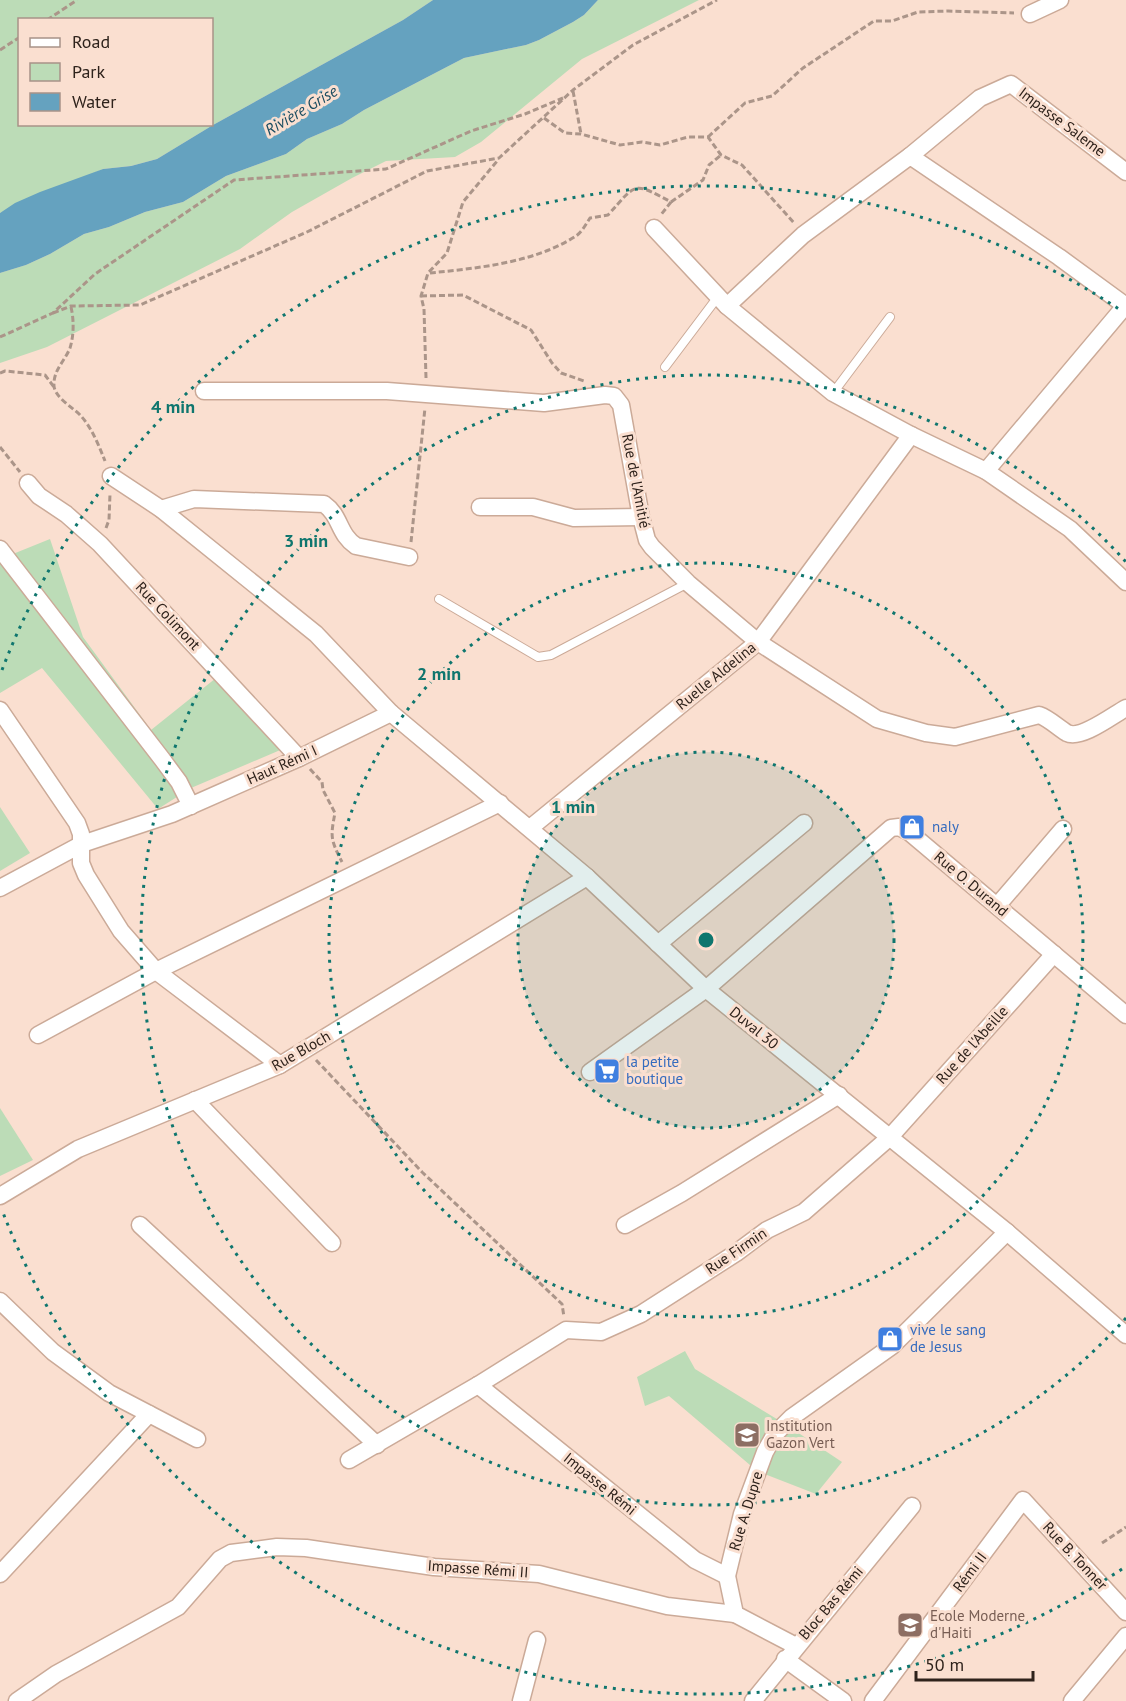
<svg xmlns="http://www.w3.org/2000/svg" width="1126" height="1701" font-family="'PT Sans',sans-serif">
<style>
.green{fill:#bcdcb7;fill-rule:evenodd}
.water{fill:#65a2bf}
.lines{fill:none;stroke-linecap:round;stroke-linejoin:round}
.lane-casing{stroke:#cbaa98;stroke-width:10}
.street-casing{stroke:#cbaa98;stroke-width:19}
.path{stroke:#ab9589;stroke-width:3;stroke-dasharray:6 3;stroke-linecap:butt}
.lane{stroke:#fff;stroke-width:8}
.street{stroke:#fff;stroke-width:16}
.ring{fill:none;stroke:#0f766e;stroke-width:3;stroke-dasharray:3 6}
.labels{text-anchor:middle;stroke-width:6;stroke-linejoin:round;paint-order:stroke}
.street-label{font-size:15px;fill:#2e221b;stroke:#fadfd0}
.shop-label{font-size:15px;fill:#366cbe;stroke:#fadfd0;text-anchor:start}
.education-label{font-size:15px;fill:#785e54;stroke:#fadfd0;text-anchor:start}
.water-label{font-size:16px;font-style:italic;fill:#184a5f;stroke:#fadfd0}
.centre{fill:#0f766e;stroke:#fadfd0;stroke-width:3}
.ring-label{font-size:18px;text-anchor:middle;font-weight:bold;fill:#0f766e;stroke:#fadfd0;stroke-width:6;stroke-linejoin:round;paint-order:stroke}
</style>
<rect width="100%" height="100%" fill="#fadfd0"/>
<g class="green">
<path d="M 0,0 L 433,0 L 403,20 L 213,125 L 157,159 L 131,166 L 103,169 L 0,213 ZM 20,20 L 212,20 L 212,124 L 20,124 Z"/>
<polygon points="598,0 699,0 582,59 481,142 455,157 386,161 352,178 292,212 240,249 47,347 0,363 0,273 26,265 50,254 84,234 109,227 145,212 183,202 226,176 286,154 307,139 342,124 364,110 464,58 526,45 539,40 573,22 584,15"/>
<polygon points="50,539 83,637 151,730 221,674 285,748 191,788 158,809 42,668 0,693 0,554 3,558"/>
<polygon points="0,807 30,853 0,871"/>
<polygon points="0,1108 33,1160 0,1176"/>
<polygon points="685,1351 695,1369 785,1424 842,1462 816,1494 757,1471 669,1396 645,1406 637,1377"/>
</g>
<polygon class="water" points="433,0 598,0 584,15 573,22 539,40 526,45 464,58 364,110 342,124 307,139 286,154 226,176 183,202 145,212 109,227 84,234 50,254 26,265 0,273 0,213 15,203 40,192 103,169 131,166 157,159 213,125 403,20"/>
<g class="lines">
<defs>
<g id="lane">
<polyline points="665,367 717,298"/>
<polyline points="833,393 890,317"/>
<polyline points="439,599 538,657 551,655 688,583"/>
</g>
<g id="street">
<polyline points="1030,14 1060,0"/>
<polyline points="910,156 980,98 1011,84 1126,172"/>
<polyline points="654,228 727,306"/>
<polyline points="1126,306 1059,257 910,156 803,235 727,306 833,393 911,435 986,471 1070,529 1126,582"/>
<path d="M 204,391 L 387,391 L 544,403 L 605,395 L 614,396 L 621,405 L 641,517 L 647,540 L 652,547 L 688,583 L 758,642 L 877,719 L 926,733 L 955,737 L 1039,715 C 1050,719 1057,727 1067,733 C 1081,740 1113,715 1126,708"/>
<polyline points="986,471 1125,306"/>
<polyline points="111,476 161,509 316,634 391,713 587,877 706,989 1007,1232 1126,1335"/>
<polyline points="28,483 39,496 66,514 100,544 299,758"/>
<polyline points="480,507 533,507 574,518 641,517"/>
<path d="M 161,509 L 194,499 L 324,504 C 341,516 338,534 356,546 L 409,557"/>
<polyline points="0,549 162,759 179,782 191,806"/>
<polyline points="0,710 77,823 81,834 81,863 86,875 121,931 156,971 280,1065"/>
<polyline points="530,828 758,642 911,435"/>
<polyline points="0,888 82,844 172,814 299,758 391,713"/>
<polyline points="997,906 1063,829"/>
<polyline points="658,944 804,823"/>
<polyline points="38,1035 156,971 500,803"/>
<polyline points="590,1072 706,989 891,828 899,827 909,832 1126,1015"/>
<polyline points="195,1100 332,1243"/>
<polyline points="0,1196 78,1149 280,1065 587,877"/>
<polyline points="140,1225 377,1445"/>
<polyline points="625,1225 682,1193 839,1095"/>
<polyline points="0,1301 53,1352 109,1393 197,1439"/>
<polyline points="478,1385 695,1560 727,1576"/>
<polyline points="349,1460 478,1385 566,1330 601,1332 641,1314 736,1253 767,1230 804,1212 890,1137 1054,954"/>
<polyline points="0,1574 149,1414"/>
<polyline points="796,1646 735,1614 727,1576 742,1514 765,1452 775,1434 792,1417 892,1346 1007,1232"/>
<polyline points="785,1659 843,1701"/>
<polyline points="17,1701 56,1674 178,1607 220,1559 231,1553 277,1547 306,1548 434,1567 539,1574 667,1606 735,1614"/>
<polyline points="521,1701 537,1640"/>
<polyline points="753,1701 912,1506"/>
<polyline points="873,1701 1023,1500 1126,1612"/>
<polyline points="1072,1701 1126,1636"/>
</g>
</defs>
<use href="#lane" class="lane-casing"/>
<use href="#street" class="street-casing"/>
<g class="path">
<polyline points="47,20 77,0"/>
<polyline points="0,50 20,37"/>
<polyline points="573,91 581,134"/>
<polyline points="544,118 565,133 581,134 620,145 642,142 660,145 688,137 708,137 721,155 742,165 795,224"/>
<polyline points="708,137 745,103 772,96 803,68 874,21 892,21 918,12 948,11 1014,13"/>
<polyline points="671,202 703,180 709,165 721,155"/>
<path d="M 430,273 C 478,268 534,263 576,236 C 582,232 586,224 590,218 L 608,215 C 637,183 632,181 671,202 L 660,216"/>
<polyline points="421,296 463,295 531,330 552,363 561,373 584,381"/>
<path d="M 71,307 C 74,320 74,335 70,348 C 65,361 53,370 54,386 C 55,398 74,408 81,416 C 92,428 99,446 105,461"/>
<polyline points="53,313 71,306 140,305 307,232 427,171 499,158 573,90 633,45 717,0"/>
<polyline points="0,337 53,313 95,274 234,180 386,169 471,131 525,114 563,98"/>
<polyline points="0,373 5,371 45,375 54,387"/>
<polyline points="426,378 424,309 421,296 428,273 447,253 463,202 498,160"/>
<polyline points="0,447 20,472"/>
<polyline points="106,528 109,520 110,494"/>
<polyline points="411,542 425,408"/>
<path d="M 310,769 L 322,782 L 323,790 L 335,813 C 330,838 331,840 342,862"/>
<polyline points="316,1060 422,1172 562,1304 564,1317"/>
<polyline points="1102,1543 1126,1527"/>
</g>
<use href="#lane" class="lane"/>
<use href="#street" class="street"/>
</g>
<circle cx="706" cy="940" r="188" fill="#0f766e" fill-opacity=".12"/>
<g class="ring">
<circle cx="706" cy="940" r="188"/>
<circle cx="706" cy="940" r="377"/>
<path d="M1126 1318A565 565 0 1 1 1126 562"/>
<path d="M1122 1569A754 754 0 0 1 2 1210M2 670A754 754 0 0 1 1122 311"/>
</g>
<defs>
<symbol id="shop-square" viewBox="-11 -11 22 22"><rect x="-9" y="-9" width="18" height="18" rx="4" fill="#3f7fe0" stroke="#fadfd0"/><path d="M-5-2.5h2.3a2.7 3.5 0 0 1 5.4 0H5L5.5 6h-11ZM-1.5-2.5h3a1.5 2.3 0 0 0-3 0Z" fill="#fff"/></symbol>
<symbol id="supermarket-square" viewBox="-11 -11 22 22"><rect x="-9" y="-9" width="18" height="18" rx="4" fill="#3f7fe0" stroke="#fadfd0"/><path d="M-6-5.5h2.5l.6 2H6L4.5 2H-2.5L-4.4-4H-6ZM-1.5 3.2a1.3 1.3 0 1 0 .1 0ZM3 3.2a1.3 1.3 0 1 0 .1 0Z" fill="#fff"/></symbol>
<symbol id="school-square" viewBox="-11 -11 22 22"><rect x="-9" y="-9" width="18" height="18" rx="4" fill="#8d6e63" stroke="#fadfd0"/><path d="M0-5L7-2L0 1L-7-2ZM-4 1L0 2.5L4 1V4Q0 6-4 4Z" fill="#fff"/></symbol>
</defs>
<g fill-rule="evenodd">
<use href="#shop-square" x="897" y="812" width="30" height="30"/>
<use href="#supermarket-square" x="592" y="1056" width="30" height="30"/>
<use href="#shop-square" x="875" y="1324" width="30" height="30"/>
<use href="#school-square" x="732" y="1420" width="30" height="30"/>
<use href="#school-square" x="895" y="1610" width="30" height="30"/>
</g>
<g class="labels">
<g class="street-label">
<text transform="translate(1062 122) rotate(37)" y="5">Impasse Saleme</text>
<text transform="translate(636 481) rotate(79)" y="5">Rue de l'Amitié</text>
<text transform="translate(168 616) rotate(47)" y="5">Rue Colimont</text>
<text transform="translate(716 676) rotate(-39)" y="5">Ruelle Aldelina</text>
<text transform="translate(282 765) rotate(-24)" y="5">Haut Rémi I</text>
<text transform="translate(971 884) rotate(40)" y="5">Rue O. Durand</text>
<text transform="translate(754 1028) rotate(39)" y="5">Duval 30</text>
<text transform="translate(972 1045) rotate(-48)" y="5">Rue de l'Abeille</text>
<text transform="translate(301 1051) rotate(-30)" y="5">Rue Bloch</text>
<text transform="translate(736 1251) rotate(-34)" y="5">Rue Firmin</text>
<text transform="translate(600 1484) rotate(39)" y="5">Impasse Rémi</text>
<text transform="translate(746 1511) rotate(-73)" y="5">Rue A. Dupre</text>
<text transform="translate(1075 1556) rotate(47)" y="5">Rue B. Tonner</text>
<text transform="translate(478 1569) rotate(4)" y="5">Impasse Rémi II</text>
<text transform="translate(970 1572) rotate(-53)" y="5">Rémi II</text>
<text transform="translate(831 1603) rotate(-50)" y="5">Bloc Bas Rémi</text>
</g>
<g class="shop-label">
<text x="932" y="832">naly</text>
<text x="626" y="1067">la petite<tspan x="626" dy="17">boutique</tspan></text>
<text x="910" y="1335">vive le sang<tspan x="910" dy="17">de Jesus</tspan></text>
</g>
<g class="education-label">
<text x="766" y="1431">Institution<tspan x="766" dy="17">Gazon Vert</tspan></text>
<text x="930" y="1621">Ecole Moderne<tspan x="930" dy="17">d'Haiti</tspan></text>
</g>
<g class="water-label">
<text transform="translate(301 110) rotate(-31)" y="6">Rivière Grise</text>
</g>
</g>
<circle cx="706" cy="940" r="9" class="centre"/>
<g class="ring-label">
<text x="173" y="413">4 min</text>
<text x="306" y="547">3 min</text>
<text x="439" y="680">2 min</text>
<text x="573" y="813">1 min</text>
</g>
<rect x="18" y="18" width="195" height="108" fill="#fadfd0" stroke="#a89388" stroke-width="1.5"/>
<rect x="30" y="38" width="30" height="9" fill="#ffffff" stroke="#a89388" stroke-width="1.5"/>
<text x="72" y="48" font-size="18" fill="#2e221b">Road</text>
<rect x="30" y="63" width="30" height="18" fill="#bcdcb7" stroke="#a89388" stroke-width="1.5"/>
<text x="72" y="78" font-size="18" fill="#2e221b">Park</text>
<rect x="30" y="93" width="30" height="18" fill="#65a2bf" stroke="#a89388" stroke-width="1.5"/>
<text x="72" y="108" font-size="18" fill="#2e221b">Water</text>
<path d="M916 1671v9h117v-9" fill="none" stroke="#2e221b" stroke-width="3"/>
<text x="925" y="1671" font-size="18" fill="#2e221b" stroke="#fadfd0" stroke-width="4.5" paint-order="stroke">50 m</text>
</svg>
